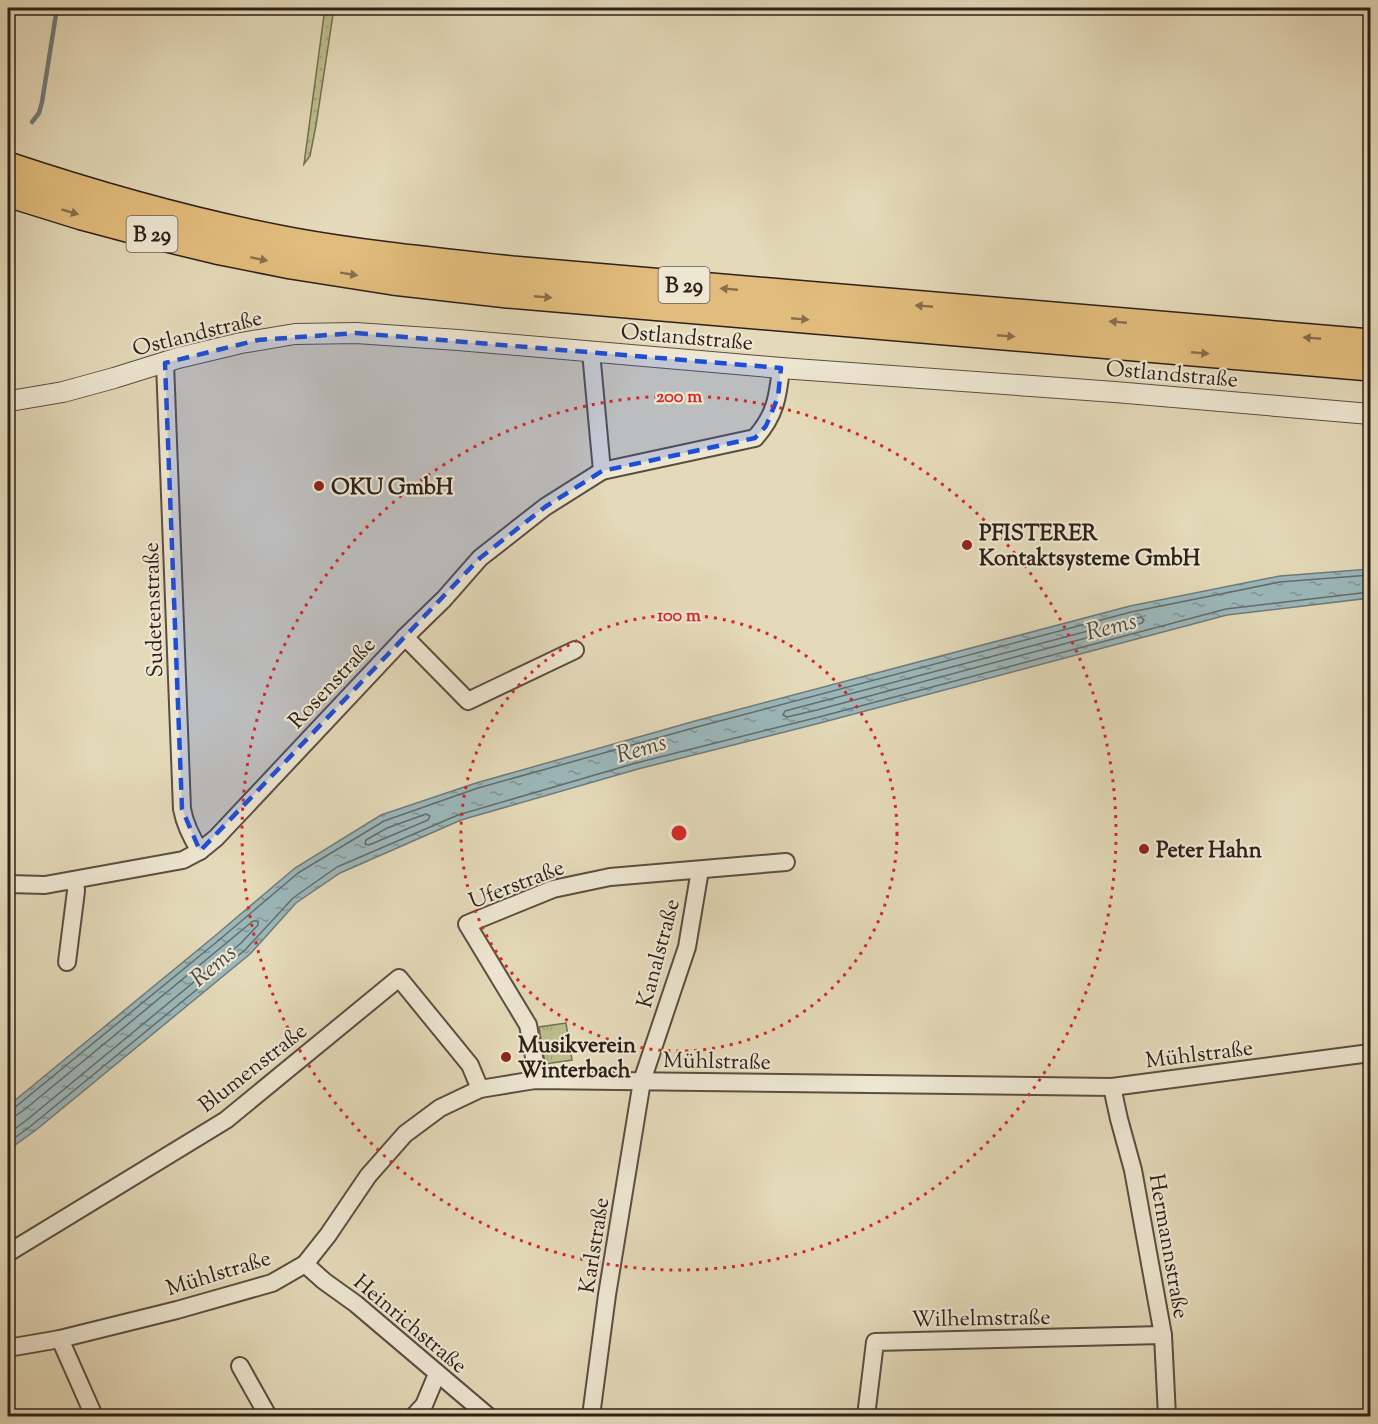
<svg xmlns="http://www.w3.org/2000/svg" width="1378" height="1424" font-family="'Sorts Mill Goudy',serif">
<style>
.grass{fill:url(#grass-dots);stroke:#746f52;stroke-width:1.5}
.park{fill:url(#park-tufts);stroke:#746f52;stroke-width:1.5}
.water{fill:url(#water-ripples);stroke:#6f7b7a;stroke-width:1.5}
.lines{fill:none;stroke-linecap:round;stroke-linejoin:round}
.shore{stroke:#646c6a;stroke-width:1.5}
.stream{stroke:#6f7b7a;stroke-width:4.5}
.minor-casing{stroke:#5b4e41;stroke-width:20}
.tertiary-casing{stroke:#5b4e41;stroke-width:22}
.trunk-casing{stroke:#2d2019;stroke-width:30}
.minor{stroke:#ede6d1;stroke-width:16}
.tertiary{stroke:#ede6d1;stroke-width:20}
.trunk{stroke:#e2bc7c;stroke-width:27}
.oneway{fill:#886e4a}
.marked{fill:#1d4ed8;fill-opacity:0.2;stroke:#1d4ed8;stroke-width:4.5;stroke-dasharray:12 8;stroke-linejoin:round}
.ring{fill:none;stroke:#d62828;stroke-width:3;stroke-dasharray:3 6}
.poi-dot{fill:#8f2418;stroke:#ede6d1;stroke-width:2}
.labels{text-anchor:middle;stroke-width:4.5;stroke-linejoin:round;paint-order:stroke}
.shield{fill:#ede6d1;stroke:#675b50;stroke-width:1.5}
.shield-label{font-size:21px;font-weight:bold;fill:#2d2019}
.street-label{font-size:22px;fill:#2d2019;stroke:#ede6d1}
.poi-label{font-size:22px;font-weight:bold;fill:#2d2019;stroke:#ede6d1;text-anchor:start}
.water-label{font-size:24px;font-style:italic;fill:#4e4d49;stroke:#ede6d1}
.centre{fill:#d62828;stroke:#ede6d1;stroke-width:3}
.ring-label{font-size:18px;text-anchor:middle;font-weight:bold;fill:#d62828;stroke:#ede6d1;stroke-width:4.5;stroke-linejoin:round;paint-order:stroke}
</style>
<defs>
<pattern id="grass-dots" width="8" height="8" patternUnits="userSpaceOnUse" patternTransform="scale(1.5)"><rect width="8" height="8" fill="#babe8a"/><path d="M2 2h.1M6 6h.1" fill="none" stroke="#a0a376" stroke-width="1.8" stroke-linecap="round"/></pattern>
<pattern id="park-tufts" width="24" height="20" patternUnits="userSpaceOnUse" patternTransform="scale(1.5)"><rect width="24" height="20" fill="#babe8a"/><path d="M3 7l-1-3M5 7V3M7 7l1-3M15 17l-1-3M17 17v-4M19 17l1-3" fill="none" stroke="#a0a376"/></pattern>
<pattern id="water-ripples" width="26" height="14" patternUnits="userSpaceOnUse" patternTransform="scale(1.5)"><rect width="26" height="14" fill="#9bb7ba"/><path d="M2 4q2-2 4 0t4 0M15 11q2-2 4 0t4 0" fill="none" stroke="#7f9496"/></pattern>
</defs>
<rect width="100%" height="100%" fill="#e4d9b8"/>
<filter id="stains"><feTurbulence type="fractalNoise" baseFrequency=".00333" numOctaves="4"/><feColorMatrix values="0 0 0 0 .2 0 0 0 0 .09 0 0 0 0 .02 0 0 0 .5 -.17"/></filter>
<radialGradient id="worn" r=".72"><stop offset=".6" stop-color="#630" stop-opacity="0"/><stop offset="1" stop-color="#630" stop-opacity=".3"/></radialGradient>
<polygon class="grass" points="325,8 334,8 316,125 310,156 304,164"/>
<polygon class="park" points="566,1023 572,1060 545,1064 539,1027"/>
<polygon class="water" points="1370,569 1370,598 1227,615 820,723 638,769 461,820 340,873 296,903 250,954 36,1130 8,1150 8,1106 216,935 295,868 381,815 476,783 695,721 1130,606 1280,576"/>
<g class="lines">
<g class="shore">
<polygon points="1141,617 1144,620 1142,623 817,710 787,717 783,715 785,711"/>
<polygon points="426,814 430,816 428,820 369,845 365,844 366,840 387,828"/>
<polyline points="8,1110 12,1110 19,1104 219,940 298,873 384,821 478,788 697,727 1131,612 1280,582 1370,575"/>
<polyline points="8,1118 15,1116 24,1110 253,921 258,921 258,925 240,944 28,1119 8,1134"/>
<polyline points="8,1143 32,1125 245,950 293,898 337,867 458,815 636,763 819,717 1226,609 1370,592"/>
</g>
<polyline class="stream" points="32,122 39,113 42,102 57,8"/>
<defs>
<g id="minor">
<path d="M 165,363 L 182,809 C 185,825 191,837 200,851"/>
<path d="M 602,471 L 755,438 C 775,416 778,397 781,368"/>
<polyline points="405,637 468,701 575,650"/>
<polyline points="8,884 45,885 183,860 200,851 216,838 405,637 444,599 480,558 545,507 602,471 591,352"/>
<polyline points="67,962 76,891 75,880"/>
<polyline points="535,1080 535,1062 528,1025 467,924 553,889 610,877 786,862"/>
<polyline points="1112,1087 1119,1119 1133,1170 1163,1335 1167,1416"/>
<polyline points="8,1253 226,1120 399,978 470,1065 480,1089"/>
<polyline points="305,1264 324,1281 356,1304 488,1416"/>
<polyline points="60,1339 94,1416"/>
<polyline points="8,1348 60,1339 177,1310 272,1283 305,1264 328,1235 368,1176 405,1134 440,1108 480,1089 535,1080 1112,1087 1370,1053"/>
<polyline points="240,1366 268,1416"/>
<polyline points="414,1416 424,1405 437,1374"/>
<polyline points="591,1416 607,1295 642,1081 687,947 700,870"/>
<polyline points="866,1416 875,1342 1163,1335"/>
</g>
<polyline id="tertiary" points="8,399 16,400 63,392 114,378 178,358 241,343 295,334 356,333 458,340 781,368 1115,392 1370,414"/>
<g id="trunk">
<path d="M 8,166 C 101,197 197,224 294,242 C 366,255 439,262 512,270 L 1370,343"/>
<polyline points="8,193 82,216 142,232 216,250 291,265 393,281 508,294 1370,367"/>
</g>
</defs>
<use href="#minor" class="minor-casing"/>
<use href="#tertiary" class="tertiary-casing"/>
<use href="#trunk" class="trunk-casing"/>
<use href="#minor" class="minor"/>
<use href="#tertiary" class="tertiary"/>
<use href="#trunk" class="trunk"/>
</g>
<defs><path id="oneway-solid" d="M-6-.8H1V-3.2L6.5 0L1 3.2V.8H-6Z" transform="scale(1.5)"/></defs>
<g class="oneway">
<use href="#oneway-solid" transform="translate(70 212) rotate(17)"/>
<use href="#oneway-solid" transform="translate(259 259) rotate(12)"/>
<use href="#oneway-solid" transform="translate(349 274) rotate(9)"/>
<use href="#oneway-solid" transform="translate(729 289) rotate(-175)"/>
<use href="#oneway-solid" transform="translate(543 297) rotate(5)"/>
<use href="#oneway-solid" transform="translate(924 306) rotate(-175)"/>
<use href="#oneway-solid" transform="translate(800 319) rotate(5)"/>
<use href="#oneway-solid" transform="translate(1118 322) rotate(-175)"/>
<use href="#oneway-solid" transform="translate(1006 336) rotate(5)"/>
<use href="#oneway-solid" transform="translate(1312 338) rotate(-175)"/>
<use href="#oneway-solid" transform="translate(1200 353) rotate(5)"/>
</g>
<path class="marked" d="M 356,333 L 781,368 L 778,397 L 766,426 L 755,438 L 602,471 L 545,507 L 480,558 L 200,851 L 182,809 L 165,363 L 258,340 Z"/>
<g class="ring">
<circle cx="679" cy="833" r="218"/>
<circle cx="679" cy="833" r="437"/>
</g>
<g class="poi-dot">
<circle cx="319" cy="486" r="6"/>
<circle cx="967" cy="545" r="6"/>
<circle cx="1144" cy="849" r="6"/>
<circle cx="506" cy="1057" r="6"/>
</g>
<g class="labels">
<g class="shield">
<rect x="126.5" y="216" width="51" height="36" rx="4.5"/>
<rect x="658.5" y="267" width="51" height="36" rx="4.5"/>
</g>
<g class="shield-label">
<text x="152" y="241">B 29</text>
<text x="684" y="292">B 29</text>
</g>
<g class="street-label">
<text transform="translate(197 332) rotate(-14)" y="8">Ostlandstraße</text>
<text transform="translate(687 336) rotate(5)" y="8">Ostlandstraße</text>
<text transform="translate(1172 373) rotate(5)" y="8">Ostlandstraße</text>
<text transform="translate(152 610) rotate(-92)" y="8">Sudetenstraße</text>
<text transform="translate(331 682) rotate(-47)" y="8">Rosenstraße</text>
<text transform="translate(516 883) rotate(-21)" y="8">Uferstraße</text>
<text transform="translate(657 953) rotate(-75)" y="8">Kanalstraße</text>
<text transform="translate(1199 1053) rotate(-7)" y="8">Mühlstraße</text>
<text transform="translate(717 1060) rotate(1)" y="8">Mühlstraße</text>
<text transform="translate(252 1067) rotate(-38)" y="8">Blumenstraße</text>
<text transform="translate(593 1245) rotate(-81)" y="8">Karlstraße</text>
<text transform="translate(1170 1246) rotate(80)" y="8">Hermannstraße</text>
<text transform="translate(218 1272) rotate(-17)" y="8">Mühlstraße</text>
<text transform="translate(981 1317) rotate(-1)" y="8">Wilhelmstraße</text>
<text transform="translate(411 1323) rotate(40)" y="8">Heinrichstraße</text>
</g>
<g class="poi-label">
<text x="331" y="494">OKU GmbH</text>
<text x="979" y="540">PFISTERER<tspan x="979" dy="25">Kontaktsysteme GmbH</tspan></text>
<text x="1156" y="857">Peter Hahn</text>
<text x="518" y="1052">Musikverein<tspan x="518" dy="25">Winterbach</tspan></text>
</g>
<g class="water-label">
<text transform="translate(1111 626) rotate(-14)" y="8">Rems</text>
<text transform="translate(641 748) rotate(-16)" y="8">Rems</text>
<text transform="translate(213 965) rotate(-40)" y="8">Rems</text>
</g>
</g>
<circle cx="679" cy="833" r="9" class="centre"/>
<g class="ring-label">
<text x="679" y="402">200 m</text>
<text x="679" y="621">100 m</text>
</g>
<rect width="1378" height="1424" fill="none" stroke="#e4d9b8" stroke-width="30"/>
<rect x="9" y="9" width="1360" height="1406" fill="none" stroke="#2d2019" stroke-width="3"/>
<rect x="15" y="15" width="1348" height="1394" fill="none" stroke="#2d2019" stroke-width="1.5"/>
<rect width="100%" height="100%" filter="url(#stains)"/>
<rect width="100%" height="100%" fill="url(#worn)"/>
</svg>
